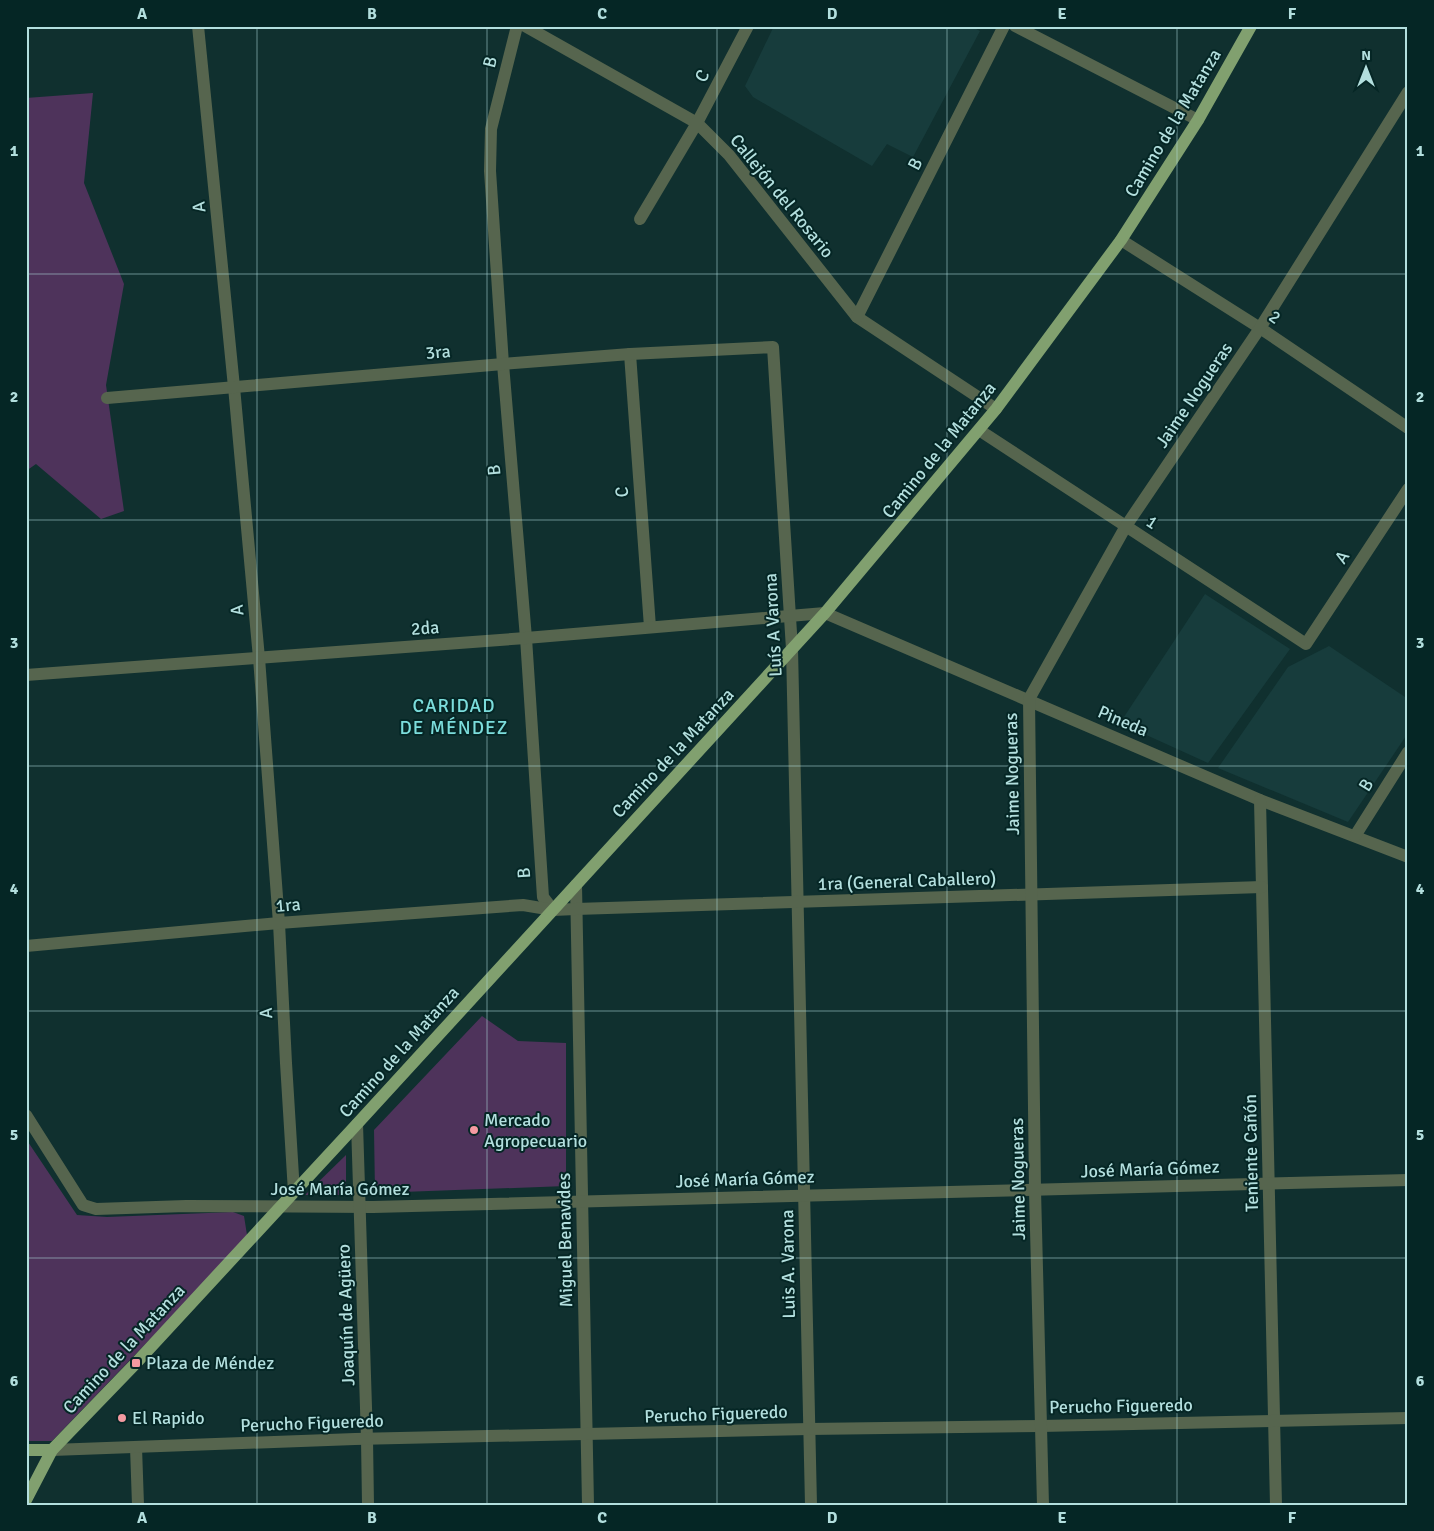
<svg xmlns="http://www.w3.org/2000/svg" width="1434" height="1531" font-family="Signika,sans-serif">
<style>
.built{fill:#173c3c}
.green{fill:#4e335b}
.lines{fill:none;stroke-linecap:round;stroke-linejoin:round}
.minor{stroke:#56654e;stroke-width:12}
.major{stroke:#81a06f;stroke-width:12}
.grid{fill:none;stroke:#b3dfde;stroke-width:1;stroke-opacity:0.55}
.poi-dot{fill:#f49aa1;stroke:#052625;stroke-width:2}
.labels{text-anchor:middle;stroke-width:4;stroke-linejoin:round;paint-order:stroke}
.street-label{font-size:18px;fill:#b3dfde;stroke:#052625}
.poi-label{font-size:18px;fill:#b3dfde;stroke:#052625;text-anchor:start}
.neighbourhood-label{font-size:19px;letter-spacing:1px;fill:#7cdddc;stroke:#052625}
.neatline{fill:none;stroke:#b3dfde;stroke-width:2}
.grid-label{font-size:16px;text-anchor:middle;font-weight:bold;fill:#b3dfde}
</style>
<rect width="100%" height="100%" fill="#10302f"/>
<g class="built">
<polygon points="774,26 970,26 980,31 913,157 887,144 872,166 753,97 745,86"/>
<polygon points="1205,594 1290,649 1208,763 1120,723"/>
<polygon points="1329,646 1408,699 1408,733 1348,822 1218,768 1288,667"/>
</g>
<g class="green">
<polygon points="93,93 84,183 124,284 106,385 124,511 101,519 36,464 26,471 26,98"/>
<polygon points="482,1016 518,1041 566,1043 566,1186 375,1193 374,1130"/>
<polygon points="26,1139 77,1215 107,1217 233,1212 244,1216 247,1235 180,1308 52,1441 26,1441"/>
<polygon points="346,1155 346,1195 305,1195"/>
</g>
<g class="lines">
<g class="minor">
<polyline points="198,26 234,387 259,658 279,923 286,1063 294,1192"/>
<polyline points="517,26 491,129 490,171 503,364 526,638 543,897 553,910"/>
<polyline points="525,26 697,123 729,155 857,317 996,409"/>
<polyline points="1015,26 1198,120"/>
<polyline points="640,219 697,123 748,26"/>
<polyline points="1121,240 1260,328 1408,428"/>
<polyline points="857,317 1004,26"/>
<polyline points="630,354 650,627"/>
<polyline points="107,398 503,364 630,354 773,347 792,649 811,1505"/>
<polyline points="979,430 1306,644 1408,489"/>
<polyline points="26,675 526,638 825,613 1260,800 1408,857"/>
<polyline points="1260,800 1276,1505"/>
<polyline points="1355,836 1408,752"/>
<polyline points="576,885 588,1505"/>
<polyline points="26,946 279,923 523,905 553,910 576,909 1262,887"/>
<polyline points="26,1115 83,1205 96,1209 186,1206 373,1207 1408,1180"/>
<polyline points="357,1124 367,1439 368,1505"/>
<polyline points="136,1447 138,1505"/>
<polyline points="52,1450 355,1439 809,1429 1041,1426 1408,1418"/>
<polyline points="1043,1505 1035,1190 1029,699 1126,526 1260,328 1408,92"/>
</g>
<g class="major">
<polyline points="26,1450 52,1450"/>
<polyline points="26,1500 52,1450 136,1363 357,1124 792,649 825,613 996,409 1121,240 1198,120 1251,26"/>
</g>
</g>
<path class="grid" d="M 257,26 L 257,1505M 487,26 L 487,1505M 717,26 L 717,1505M 947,26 L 947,1505M 1177,26 L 1177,1505M 26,274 L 1408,274M 26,520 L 1408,520M 26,766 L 1408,766M 26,1011 L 1408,1011M 26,1258 L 1408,1258"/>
<g class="poi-dot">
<circle cx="474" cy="1130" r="5"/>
<rect x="131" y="1358" width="10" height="10" rx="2.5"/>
<circle cx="122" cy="1418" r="5"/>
</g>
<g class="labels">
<g class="street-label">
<text transform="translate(490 62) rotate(-76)" y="6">B</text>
<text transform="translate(702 76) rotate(-63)" y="6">C</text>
<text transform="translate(1173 123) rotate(-59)" y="6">Camino de la Matanza</text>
<text transform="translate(915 164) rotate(-63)" y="6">B</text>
<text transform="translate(782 196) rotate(51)" y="6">Callejón del Rosario</text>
<text transform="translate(199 207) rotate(-96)" y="6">A</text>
<text transform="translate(1275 317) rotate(34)" y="6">2</text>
<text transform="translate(438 352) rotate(-5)" y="6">3ra</text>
<text transform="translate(1194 395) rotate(-56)" y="6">Jaime Nogueras</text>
<text transform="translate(939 450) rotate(-51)" y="6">Camino de la Matanza</text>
<text transform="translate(494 470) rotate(-95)" y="6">B</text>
<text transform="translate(622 492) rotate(-94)" y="6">C</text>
<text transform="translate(1152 522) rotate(33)" y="6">1</text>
<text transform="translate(1342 557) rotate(-57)" y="6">A</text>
<text transform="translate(237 610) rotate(-95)" y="6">A</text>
<text transform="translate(773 625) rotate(-93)" y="6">Luís A Varona</text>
<text transform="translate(425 628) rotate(-4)" y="6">2da</text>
<text transform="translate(1123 721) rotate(23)" y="6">Pineda</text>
<text transform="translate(673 753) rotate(-47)" y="6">Camino de la Matanza</text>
<text transform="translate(1012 774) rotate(-91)" y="6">Jaime Nogueras</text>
<text transform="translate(1366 785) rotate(-58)" y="6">B</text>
<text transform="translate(524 873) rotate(-94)" y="6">B</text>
<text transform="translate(907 881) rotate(-2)" y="6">1ra (General Caballero)</text>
<text transform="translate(288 905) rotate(-5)" y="6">1ra</text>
<text transform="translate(266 1013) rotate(-93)" y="6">A</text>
<text transform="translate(399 1052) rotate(-48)" y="6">Camino de la Matanza</text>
<text transform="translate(1251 1153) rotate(-91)" y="6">Teniente Cañón</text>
<text transform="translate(1150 1169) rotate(-2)" y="6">José María Gómez</text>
<text transform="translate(745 1179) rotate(-2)" y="6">José María Gómez</text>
<text transform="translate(1018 1179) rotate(-91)" y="6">Jaime Nogueras</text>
<text x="340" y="1195">José María Gómez</text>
<text transform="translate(565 1240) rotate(-91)" y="6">Miguel Benavides</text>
<text transform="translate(788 1264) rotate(-91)" y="6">Luis A. Varona</text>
<text transform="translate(346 1315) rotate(-92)" y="6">Joaquín de Agüero</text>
<text transform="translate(124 1349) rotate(-47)" y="6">Camino de la Matanza</text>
<text transform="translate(1121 1406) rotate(-1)" y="6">Perucho Figueredo</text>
<text transform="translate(716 1414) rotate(-2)" y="6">Perucho Figueredo</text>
<text transform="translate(312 1423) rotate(-2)" y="6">Perucho Figueredo</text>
</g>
<g class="poi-label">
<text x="484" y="1126">Mercado<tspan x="484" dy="21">Agropecuario</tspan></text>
<text x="146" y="1369">Plaza de Méndez</text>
<text x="132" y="1424">El Rapido</text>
</g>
<g class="neighbourhood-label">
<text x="454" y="712">CARIDAD<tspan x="454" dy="22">DE MÉNDEZ</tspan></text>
</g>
</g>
<rect width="1434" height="1531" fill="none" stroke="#052625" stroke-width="55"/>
<g transform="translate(1366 68)" stroke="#052625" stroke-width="4" paint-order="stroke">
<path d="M0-4L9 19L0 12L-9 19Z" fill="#b3dfde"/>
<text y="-8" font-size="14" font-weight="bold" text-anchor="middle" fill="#b3dfde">N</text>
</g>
<rect x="28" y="28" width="1378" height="1476" class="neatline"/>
<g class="grid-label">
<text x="142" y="19">A</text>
<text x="372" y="19">B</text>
<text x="602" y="19">C</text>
<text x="832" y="19">D</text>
<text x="1062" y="19">E</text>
<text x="1292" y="19">F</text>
<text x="14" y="156">1</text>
<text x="1420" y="156">1</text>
<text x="14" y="402">2</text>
<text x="1420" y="402">2</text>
<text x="14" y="648">3</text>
<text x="1420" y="648">3</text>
<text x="14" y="894">4</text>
<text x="1420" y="894">4</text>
<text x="14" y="1140">5</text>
<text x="1420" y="1140">5</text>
<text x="14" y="1386">6</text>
<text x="1420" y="1386">6</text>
<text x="142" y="1523">A</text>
<text x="372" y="1523">B</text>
<text x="602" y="1523">C</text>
<text x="832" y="1523">D</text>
<text x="1062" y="1523">E</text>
<text x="1292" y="1523">F</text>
</g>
</svg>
